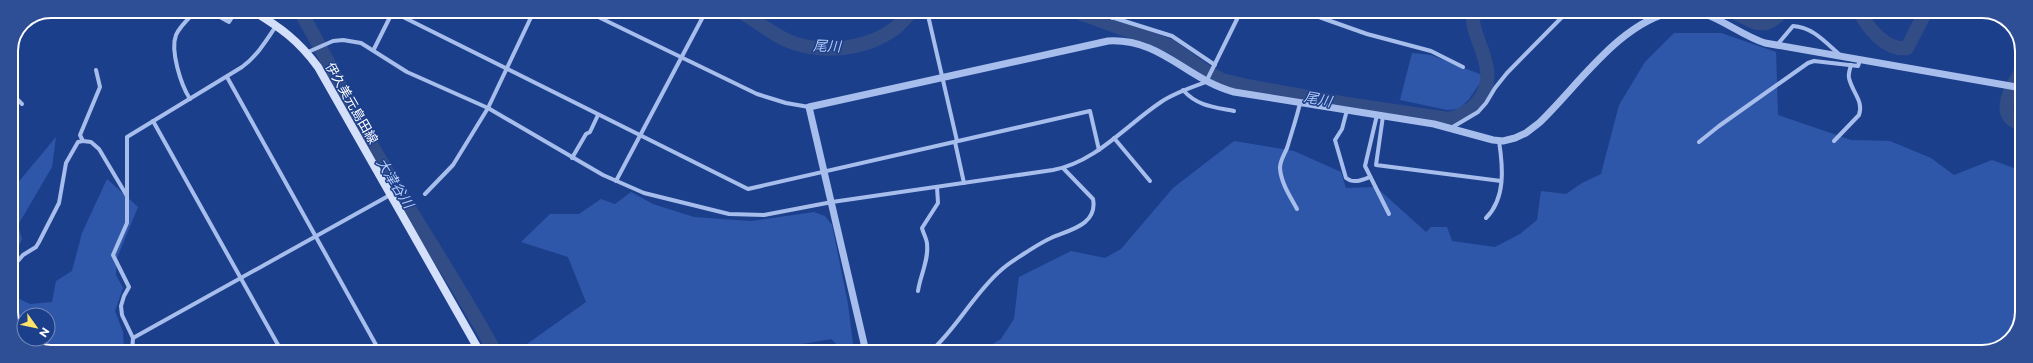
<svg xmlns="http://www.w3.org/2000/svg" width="2033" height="363" font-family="Montserrat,'Noto Sans JP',sans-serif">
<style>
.green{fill:#2f57a9;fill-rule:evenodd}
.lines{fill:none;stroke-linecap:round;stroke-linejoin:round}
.river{stroke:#324c86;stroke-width:14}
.minor{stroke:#a7beed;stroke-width:4}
.tertiary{stroke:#a7beed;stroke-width:7}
.secondary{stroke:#d4dff9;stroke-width:8}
.labels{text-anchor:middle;stroke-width:3;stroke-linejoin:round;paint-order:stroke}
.street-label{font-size:13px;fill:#fff;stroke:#1c3f8c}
.water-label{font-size:14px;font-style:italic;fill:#b3c9f4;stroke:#1c3f8c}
.rim{fill:none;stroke:#fff;stroke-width:2}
</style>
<rect width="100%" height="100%" fill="#1c3f8c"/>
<g class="green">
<polygon points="1674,33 1721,33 1776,52 1778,115 1851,140 1890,141 1931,158 1954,175 1992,160 2022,171 2022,318 2009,342 1983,352 980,352 1001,339 1014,319 1019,277 1071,251 1105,258 1121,249 1173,188 1234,141 1294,151 1341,172 1346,188 1376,187 1426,232 1431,227 1447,227 1452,241 1495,247 1520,234 1537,220 1541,191 1566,194 1582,183 1601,174 1619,105 1645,62"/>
<polygon points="1412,53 1431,55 1482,75 1482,80 1469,99 1459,109 1447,110 1400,100"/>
<polygon points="56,137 52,167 18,225 22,239 11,262 11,191"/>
<path d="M 107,179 L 138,207 L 117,258 L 116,275 L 123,288 L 115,311 L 123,332 L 124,352 L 45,352 L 22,340 L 11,317 L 11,295 L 30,304 L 52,302 L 56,281 L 72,271 L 82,233 ZM 24,315 L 48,315 L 48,339 L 24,339 Z"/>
<polygon points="631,192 653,204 694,217 751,221 814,212 825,216 832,225 848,304 854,352 845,352 831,339 774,349 770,352 522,352 520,349 586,302 568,257 521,242 550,214 579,214 601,199 615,204"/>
</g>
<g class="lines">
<g class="river">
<path d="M 300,11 C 327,57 349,105 375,151 C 413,218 458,283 495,352"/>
<path d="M 739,11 C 755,20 770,32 786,40 C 819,55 865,50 894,29 C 901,24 906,17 912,11"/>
<path d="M 1074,11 L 1170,46 L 1205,71 L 1222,80 L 1247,86 L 1347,104 L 1448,119 C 1460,117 1469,112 1477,103 C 1506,69 1464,33 1475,11"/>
<path d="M 1732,11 C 1752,21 1765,33 1782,11"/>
<path d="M 1859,11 C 1868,28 1886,51 1907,48 L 1926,11"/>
<path d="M 2022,124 C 1992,118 2013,84 2022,70"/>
</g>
<g class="minor">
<polyline points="209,11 229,22 236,11"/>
<polyline points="586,11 757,94 786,103 809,107"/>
<polyline points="927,11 957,141"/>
<polyline points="1092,11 1172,36 1215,65"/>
<polyline points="1302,11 1367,34 1431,51 1463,67"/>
<polyline points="1452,11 1465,11"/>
<polyline points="393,12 748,189 1090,111 1099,150"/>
<polyline points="1112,18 1115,11"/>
<path d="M 1777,45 L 1793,26 C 1813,27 1826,43 1840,55"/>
<polyline points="374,49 393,11"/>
<path d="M 308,52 L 333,41 L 343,40 L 361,43 L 407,72 L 488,108 L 603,175 L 644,193 L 729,214 L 764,215 L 832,202 L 1053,170 C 1096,162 1125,126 1161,102 C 1174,93 1190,88 1206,82 L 1241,11"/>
<polyline points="96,70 100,87 80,135 83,141 91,142 99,149 127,196"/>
<polyline points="227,77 380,352"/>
<path d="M 1183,90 C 1197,106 1214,107 1234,111"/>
<polyline points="11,93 22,104"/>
<path d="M 190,99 C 181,85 170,51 176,35 C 180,26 189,18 196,11"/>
<path d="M 1347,110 L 1342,129 L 1335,140 L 1346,178 C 1354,184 1362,180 1370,177"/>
<polyline points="1377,115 1365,166 1389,214"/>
<polyline points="1383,116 1376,165 1501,181"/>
<polyline points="153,121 282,352"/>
<polyline points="1451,128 1478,112 1486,103 1495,88 1507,73 1568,11"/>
<polyline points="1114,138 1150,181"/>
<path d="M 1834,141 L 1859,115 C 1864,101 1852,92 1849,78 C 1848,74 1850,69 1851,65"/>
<polyline points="955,142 964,183"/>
<polyline points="1699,142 1719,126 1808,63 1814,61 1858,66 1860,60"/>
<polyline points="572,158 586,134 590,132 598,115"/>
<polyline points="616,181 706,11"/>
<polyline points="425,194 453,165 488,108 534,11"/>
<path d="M 1297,209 C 1290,196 1281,183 1280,168 C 1280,159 1286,153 1288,145 C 1292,131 1297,117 1300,103"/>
<path d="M 1486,218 C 1506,198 1503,167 1499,141"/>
<polyline points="11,269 23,255 36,247 39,242 59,203 66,163 78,142 83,141"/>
<path d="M 918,291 C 920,276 929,260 927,244 C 927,239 923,233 922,228 L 938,203 L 937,187"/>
<polyline points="133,338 390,195"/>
<path d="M 132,352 L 133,338 L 122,315 L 121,306 L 124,296 L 129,287 L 113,255 L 127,223 L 127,137 L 242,67 C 257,56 266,41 276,26"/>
<path d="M 930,352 C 957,328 973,295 1000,271 C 1007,264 1016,259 1025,253 C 1033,248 1042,242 1051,238 C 1069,230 1098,225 1093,199 L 1063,168"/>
</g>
<g class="tertiary">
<path d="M 1693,11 C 1718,15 1740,35 1765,43 L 2022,88"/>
<path d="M 866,352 L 809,107 L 1108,41 C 1161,38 1186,79 1234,92 L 1434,124 L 1493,140 L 1503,141 L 1515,138 L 1526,133 L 1539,123 C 1578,86 1620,21 1676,11"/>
</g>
<path class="secondary" d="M 253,11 C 281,28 298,40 318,67 L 480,352"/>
</g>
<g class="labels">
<g class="street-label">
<text transform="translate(352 103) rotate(60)" y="5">伊久美元島田線</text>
</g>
<g class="water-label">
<text transform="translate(827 46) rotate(2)" y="5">尾川</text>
<text transform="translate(1318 99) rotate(11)" y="5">尾川</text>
<text transform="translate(395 183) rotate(58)" y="5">大津谷川</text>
</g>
</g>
<path d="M0 0H2033V363H0ZM51 18H1982A33 33 0 0 1 2015 51V312A33 33 0 0 1 1982 345H51A33 33 0 0 1 18 312V51A33 33 0 0 1 51 18Z" fill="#2e4e95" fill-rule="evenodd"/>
<path class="rim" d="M51 18H1982A33 33 0 0 1 2015 51V312A33 33 0 0 1 1982 345H51A33 33 0 0 1 18 312V51A33 33 0 0 1 51 18Z"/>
<g transform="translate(36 327) rotate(123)"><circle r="19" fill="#1c3f8c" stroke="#778cba"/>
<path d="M0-3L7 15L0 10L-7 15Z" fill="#fee465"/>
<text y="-6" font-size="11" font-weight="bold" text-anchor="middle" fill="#ffffff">N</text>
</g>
</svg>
